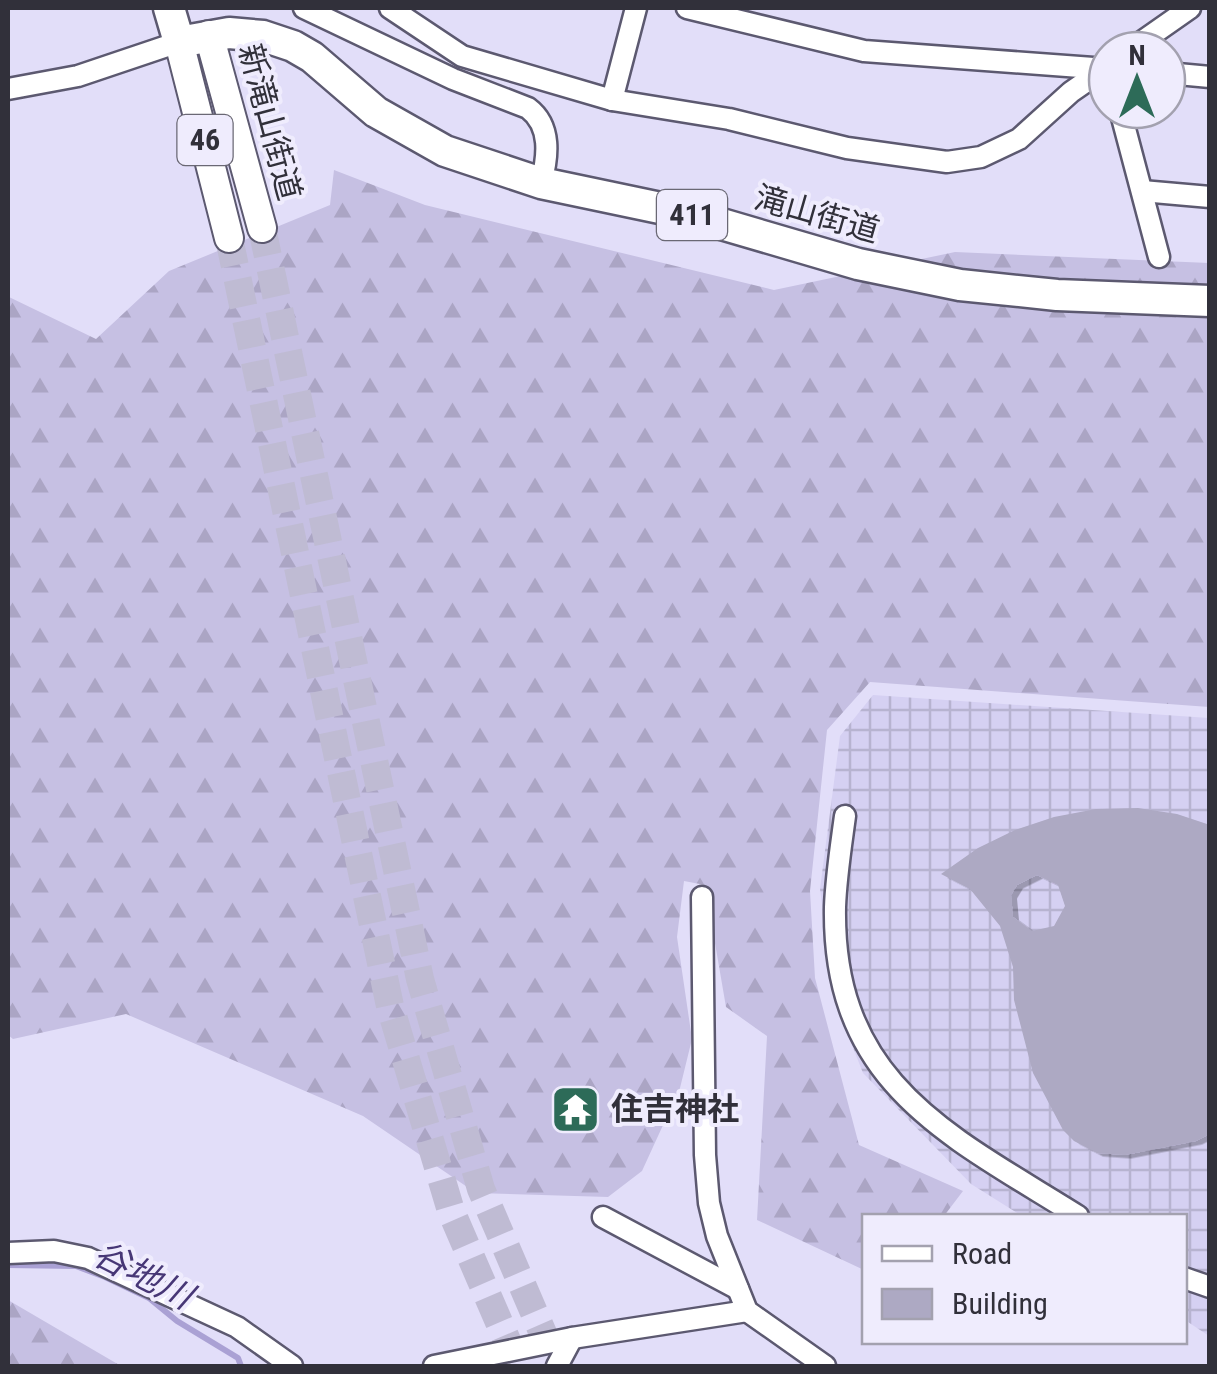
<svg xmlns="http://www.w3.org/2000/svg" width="1217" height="1374" font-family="'Roboto Condensed','Noto Sans JP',sans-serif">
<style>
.industrial{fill:url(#industrial-grid)}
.forest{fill:url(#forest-firs)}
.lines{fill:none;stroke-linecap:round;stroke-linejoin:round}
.stream{stroke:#aaa1d4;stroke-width:6}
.building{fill:#ada9c3;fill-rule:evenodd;filter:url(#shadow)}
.major-tunnel{stroke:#bfbbd3;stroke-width:28;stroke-dasharray:28 14;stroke-linecap:butt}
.minor-casing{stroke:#5c5970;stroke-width:25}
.major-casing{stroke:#5c5970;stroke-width:32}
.highway-casing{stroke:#5c5970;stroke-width:35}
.minor{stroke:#fff;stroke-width:20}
.major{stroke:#fff;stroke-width:28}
.highway{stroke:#fff;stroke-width:30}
.labels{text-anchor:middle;stroke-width:8;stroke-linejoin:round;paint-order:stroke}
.shield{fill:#efecfd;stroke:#6a6874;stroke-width:2.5}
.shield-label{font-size:30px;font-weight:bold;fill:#31303a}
.street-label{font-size:32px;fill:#31303a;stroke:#efecfd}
.poi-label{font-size:32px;font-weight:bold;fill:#31303a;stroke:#efecfd;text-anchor:start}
.water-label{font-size:35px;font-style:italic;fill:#473776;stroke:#efecfd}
</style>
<defs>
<pattern id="industrial-grid" width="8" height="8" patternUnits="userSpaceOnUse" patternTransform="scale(2.5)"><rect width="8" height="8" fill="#d5d0f2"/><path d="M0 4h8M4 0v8" fill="none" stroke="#b7b3d0"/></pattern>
<pattern id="forest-firs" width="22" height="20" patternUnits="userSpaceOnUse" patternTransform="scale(2.5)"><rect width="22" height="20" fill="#c6c0e3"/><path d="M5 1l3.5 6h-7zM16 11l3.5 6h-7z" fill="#aba5c4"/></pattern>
<filter id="shadow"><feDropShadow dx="6" dy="3.5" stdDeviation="0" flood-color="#0004"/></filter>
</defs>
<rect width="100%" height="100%" fill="#e2def9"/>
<polygon class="industrial" points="873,695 1209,718 1209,1336 1185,1320 1184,1216 1022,1216 971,1184 863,1073 835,1002 820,889 840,736"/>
<g class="forest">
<polygon points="334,170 425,205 774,290 955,252 1209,263 1209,707 870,682 827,730 810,891 815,978 859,1145 963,1191 944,1216 864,1216 864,1270 757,1220 767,1036 726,1007 705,885 684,881 677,937 692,1039 680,1088 642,1171 608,1197 476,1193 363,1116 126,1014 13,1039 8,1035 8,299 9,297 96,339 169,271 330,205"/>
<polygon points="8,1300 121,1366 8,1366"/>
</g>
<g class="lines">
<polyline class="stream" points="8,1265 76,1266 105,1277 149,1298 177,1321 238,1358 241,1366"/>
</g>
<path class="building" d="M 1138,808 L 1177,814 L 1210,825 L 1210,1134 L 1196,1141 L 1125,1155 L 1097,1153 L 1074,1141 L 1063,1130 L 1033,1073 L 1014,1000 L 1013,967 L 1000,926 L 970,889 L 941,874 L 978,848 L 1015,830 L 1054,817 L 1096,809 ZM 1037,875 L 1058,885 L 1065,906 L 1054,926 L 1032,931 L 1013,917 L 1011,895 L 1017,885 Z"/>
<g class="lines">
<g class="major-tunnel">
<polyline points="262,228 420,979 481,1189 557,1366"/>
<polyline points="229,238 390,1006 451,1211 518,1366"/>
</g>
<defs>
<g id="minor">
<path d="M 304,8 L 453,79 L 528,108 C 552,126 548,157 541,183"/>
<polyline points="390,8 462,56 612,100 729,119 847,148 947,162 981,157 1019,139 1071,92 1107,67"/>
<polyline points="687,8 864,51 1107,69"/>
<polyline points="1130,50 1190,8"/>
<polyline points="1167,73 1210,77"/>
<polyline points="8,89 78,76 179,42"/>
<polyline points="612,100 636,8"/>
<polyline points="1120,110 1159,257"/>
<polyline points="1142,191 1210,197"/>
<path d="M 845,816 C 841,846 836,877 835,907 C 832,1084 949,1135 1078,1216"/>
<polyline points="702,897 705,1155 709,1203 717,1236 747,1311 825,1366"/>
<polyline points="603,1217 738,1289"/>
<polyline points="8,1253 54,1251 88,1258 237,1327 292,1366"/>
<polyline points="1184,1278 1210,1287"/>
<polyline points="434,1366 572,1338 747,1311"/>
<polyline points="557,1366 572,1338"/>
</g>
<g id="major">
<polyline points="209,35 262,228"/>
<polyline points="179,42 229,238"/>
</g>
<polyline id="highway" points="169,8 179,42 229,33 263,36 293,46 312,57 376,112 445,151 541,183 684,213 858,264 960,285 1057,295 1210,301"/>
</defs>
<use href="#minor" class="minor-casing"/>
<use href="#major" class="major-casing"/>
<use href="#highway" class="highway-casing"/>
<use href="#minor" class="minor"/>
<use href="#major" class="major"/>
<use href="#highway" class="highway"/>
</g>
<defs>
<symbol id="temple-square" viewBox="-11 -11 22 22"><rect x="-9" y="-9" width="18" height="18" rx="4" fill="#2d6b58" stroke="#efecfd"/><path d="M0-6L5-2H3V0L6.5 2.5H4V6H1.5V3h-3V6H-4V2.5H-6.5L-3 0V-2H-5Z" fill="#fff"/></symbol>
</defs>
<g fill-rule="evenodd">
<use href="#temple-square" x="548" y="1082" width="55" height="55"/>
</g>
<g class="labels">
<g class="shield">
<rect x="177.5" y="115" width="55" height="50" rx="8"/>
<rect x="657" y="190" width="70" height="50" rx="8"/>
</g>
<g class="shield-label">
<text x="205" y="150">46</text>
<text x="692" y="225">411</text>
</g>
<g class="street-label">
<text transform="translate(270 122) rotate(75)" y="11">新滝山街道</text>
<text transform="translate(817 214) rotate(16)" y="11">滝山街道</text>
</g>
<g class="poi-label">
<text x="611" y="1120">住吉神社</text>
</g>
<g class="water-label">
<text transform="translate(143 1275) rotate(27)" y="12">谷地川</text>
</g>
</g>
<rect width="1217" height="1374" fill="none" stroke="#31303a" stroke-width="20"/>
<rect x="862" y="1214" width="325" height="130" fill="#efecfd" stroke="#a3a1af" stroke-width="2.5"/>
<rect x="882" y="1246" width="50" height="15" fill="#ffffff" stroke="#a3a1af" stroke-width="2.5"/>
<text x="952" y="1264" font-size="30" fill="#31303a">Road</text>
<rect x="882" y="1289" width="50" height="30" fill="#ada9c3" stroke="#a3a1af" stroke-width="2.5"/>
<text x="952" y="1314" font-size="30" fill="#31303a">Building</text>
<g transform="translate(1137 80)"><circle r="48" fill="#efecfd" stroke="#a3a1af" stroke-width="2.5"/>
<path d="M0-8L18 38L0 25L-18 38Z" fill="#2d6b58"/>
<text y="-15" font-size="28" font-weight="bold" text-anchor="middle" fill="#31303a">N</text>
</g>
</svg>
